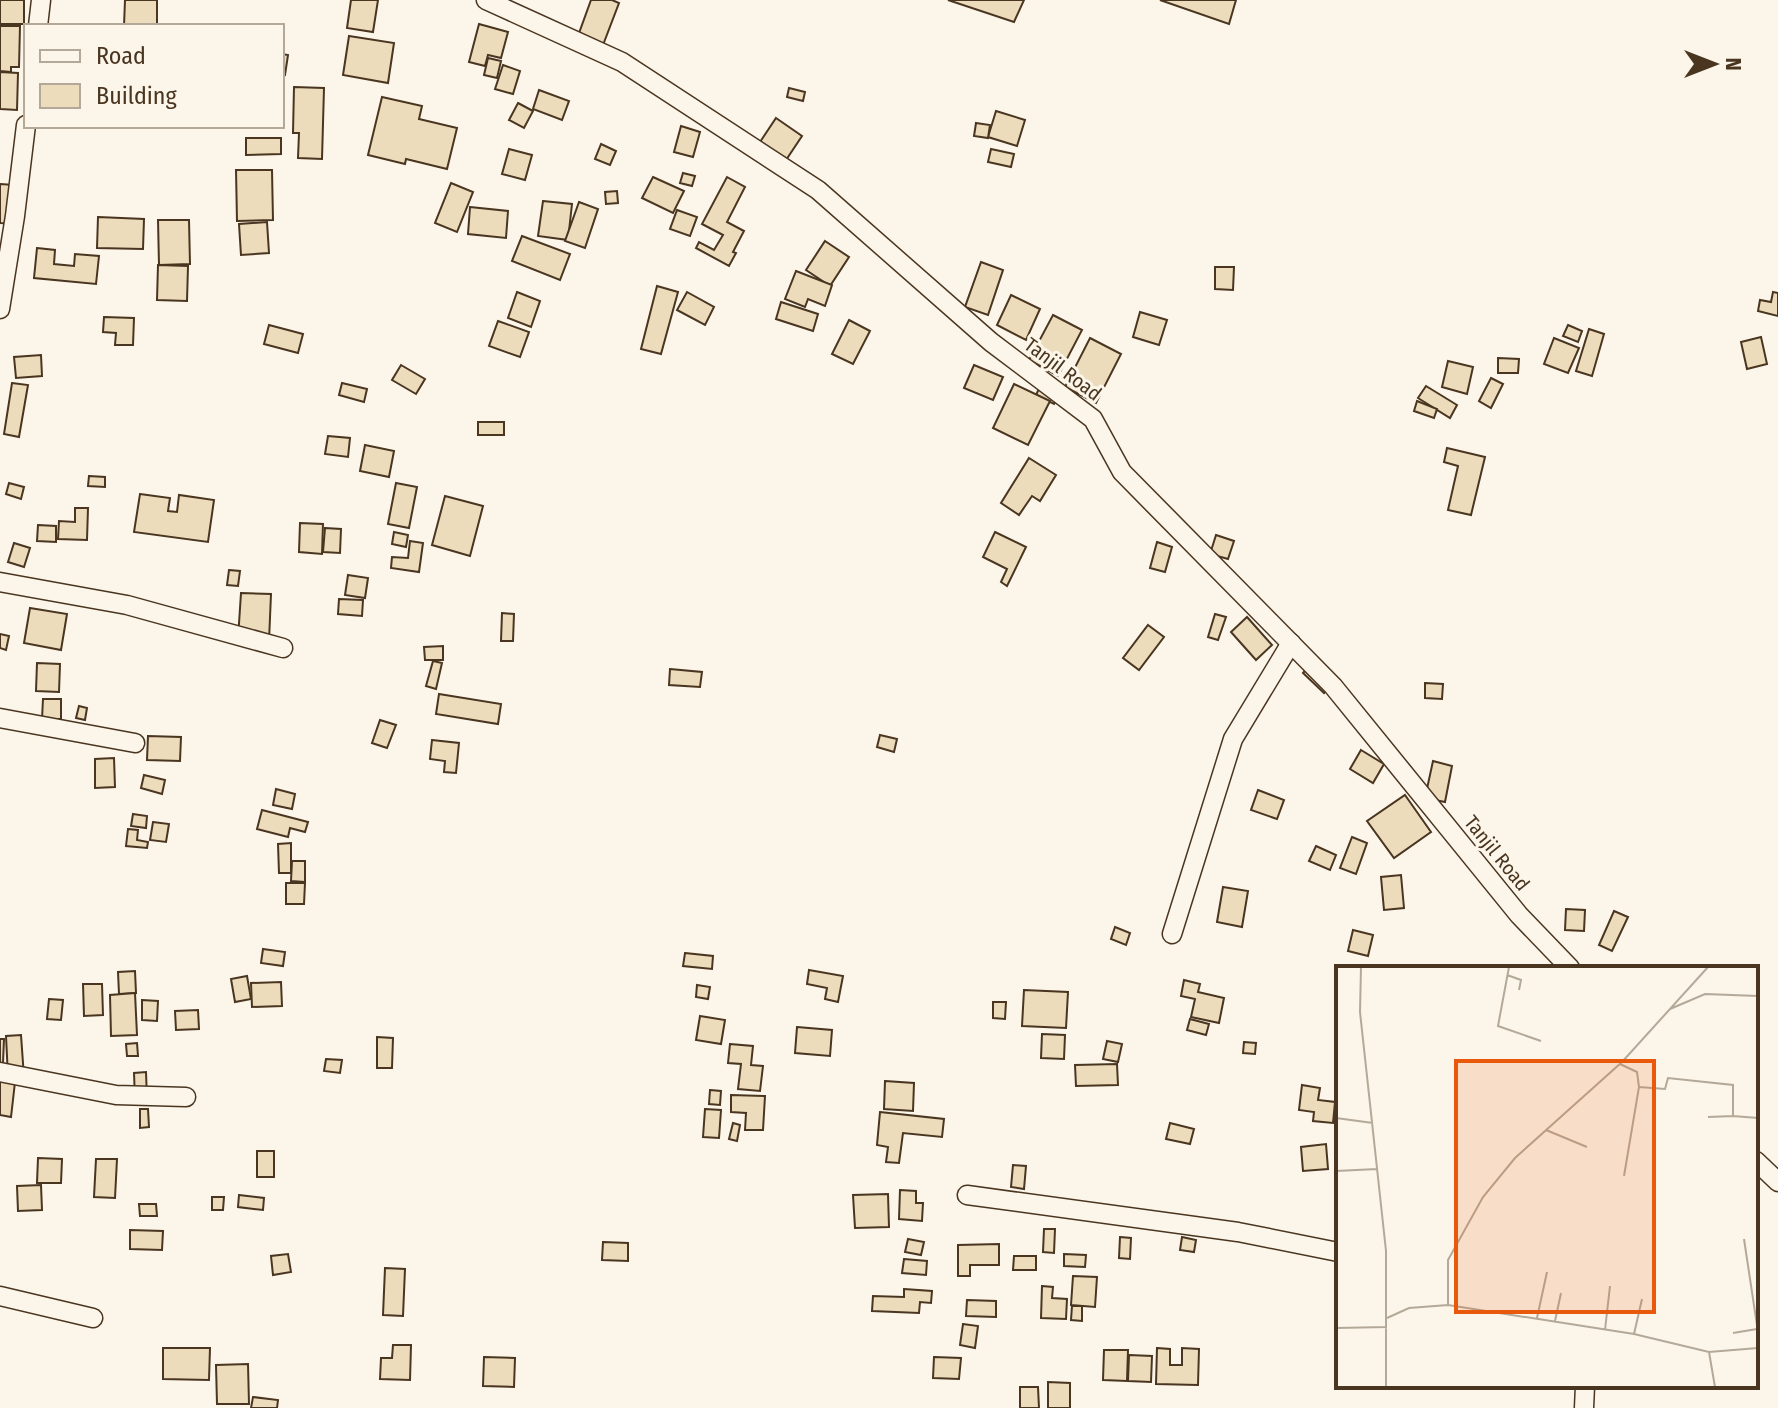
<svg xmlns="http://www.w3.org/2000/svg" width="1778" height="1408" font-family="'Fira Sans Condensed',sans-serif">
<style>
.building{fill:#ecdcbc;stroke:#4a3520;stroke-width:2}
.lines{fill:none;stroke-linecap:round;stroke-linejoin:round}
.street-casing{stroke:#4a3520;stroke-width:21}
.street{stroke:#fbf6e9;stroke-width:18}
.labels{text-anchor:middle;stroke-width:6;stroke-linejoin:round;paint-order:stroke}
.street-label{font-size:20px;fill:#4a3520;stroke:#fbf6e9}
.inset-road{fill:none;stroke:#b4a999;stroke-width:2}
.view{fill:#e8590c;fill-opacity:0.15;stroke:#e8590c;stroke-width:4}
.inset-edge{fill:none;stroke:#4a3520;stroke-width:4}
</style>
<rect width="100%" height="100%" fill="#fbf6e9"/>
<g class="building">
<rect x="0" y="0" width="24" height="24"/>
<polygon points="125,0 157,0 157,26 124,26"/>
<polygon points="351,0 378,0 373,32 347,28"/>
<polygon points="591,0 612,0 619,3 603,45 578,36"/>
<polygon points="948,0 1024,0 1014,22"/>
<polygon points="1160,0 1236,0 1229,24"/>
<polygon points="479,24 508,32 501,58 488,55 485,66 469,62"/>
<polygon points="0,26 20,26 19,67 11,67 11,72 0,71"/>
<polygon points="349,36 394,43 388,83 343,75"/>
<polygon points="282,54 288,55 285,75 282,74"/>
<polygon points="488,58 501,61 497,78 484,75"/>
<polygon points="503,65 520,71 513,94 495,89"/>
<polygon points="0,72 18,73 17,110 0,109"/>
<polygon points="294,87 324,88 322,159 298,158 299,133 293,133"/>
<polygon points="789,88 805,92 803,101 787,97"/>
<polygon points="539,90 569,101 562,120 533,109"/>
<polygon points="382,97 422,106 419,119 457,128 447,169 406,159 405,164 368,155"/>
<polygon points="518,103 533,111 524,128 509,120"/>
<polygon points="996,111 1025,120 1017,146 988,137"/>
<polygon points="776,118 802,136 778,172 752,154"/>
<polygon points="976,123 990,125 988,138 974,136"/>
<polygon points="681,126 700,132 693,157 674,152"/>
<polygon points="246,138 281,138 281,154 246,155"/>
<polygon points="601,144 616,151 610,165 595,159"/>
<polygon points="509,149 532,155 525,180 502,174"/>
<polygon points="991,149 1014,154 1011,167 988,162"/>
<polygon points="236,170 272,170 273,220 237,221"/>
<polygon points="683,173 695,176 692,186 680,183"/>
<polygon points="653,177 684,191 673,213 642,198"/>
<polygon points="727,177 745,187 727,222 744,231 733,252 736,253 729,266 696,248 699,242 714,250 723,235 702,224"/>
<polygon points="451,183 473,192 457,232 435,223"/>
<polygon points="0,184 14,185 13,224 0,223"/>
<polygon points="617,191 618,203 606,204 605,192"/>
<polygon points="543,201 572,204 568,240 538,236"/>
<polygon points="579,202 598,209 585,248 565,241"/>
<polygon points="470,207 508,211 506,238 468,234"/>
<polygon points="677,210 697,217 690,236 670,229"/>
<polygon points="98,217 144,219 143,249 97,248"/>
<polygon points="158,220 189,220 190,264 159,265"/>
<polygon points="267,222 269,253 241,255 239,224"/>
<polygon points="522,236 570,254 560,280 512,261"/>
<polygon points="825,241 849,257 830,286 806,270"/>
<polygon points="37,248 55,250 54,264 74,266 75,254 99,256 96,284 34,278"/>
<polygon points="981,262 1003,270 988,315 965,307"/>
<polygon points="158,265 188,266 187,301 157,300"/>
<polygon points="1215,267 1234,267 1233,290 1215,289"/>
<polygon points="796,271 832,285 825,306 808,299 805,307 785,299"/>
<polygon points="657,286 678,292 661,354 641,349"/>
<polygon points="517,292 540,301 531,327 508,318"/>
<polygon points="687,292 714,307 705,325 677,310"/>
<polygon points="1773,292 1778,293 1778,316 1758,311 1760,300 1771,302"/>
<polygon points="1011,295 1040,309 1026,340 997,325"/>
<polygon points="781,302 818,314 813,331 776,319"/>
<polygon points="1140,312 1167,320 1159,345 1133,337"/>
<polygon points="1053,315 1082,330 1058,376 1029,360"/>
<polygon points="104,317 134,318 133,345 115,345 116,333 103,332"/>
<polygon points="849,320 870,331 853,364 832,354"/>
<polygon points="498,321 529,332 520,357 489,346"/>
<polygon points="269,325 303,334 298,353 264,344"/>
<polygon points="1568,325 1582,331 1578,342 1563,336"/>
<polygon points="1589,329 1604,334 1592,376 1576,371"/>
<polygon points="1761,337 1767,364 1747,369 1741,342"/>
<polygon points="1090,338 1121,354 1096,403 1065,387"/>
<polygon points="1554,338 1579,348 1568,373 1544,364"/>
<polygon points="41,355 42,376 16,378 14,357"/>
<polygon points="1498,358 1519,359 1518,373 1498,373"/>
<polygon points="1448,361 1473,367 1467,394 1442,387"/>
<polygon points="401,365 425,379 416,394 392,380"/>
<polygon points="974,365 1003,377 993,400 964,388"/>
<polygon points="1491,378 1503,384 1491,408 1479,401"/>
<polygon points="1042,382 1060,390 1054,404 1036,395"/>
<polygon points="12,383 28,385 19,437 4,434"/>
<polygon points="342,383 367,389 364,402 339,395"/>
<polygon points="1014,384 1050,401 1028,445 993,428"/>
<polygon points="1426,386 1457,405 1450,418 1418,398"/>
<polygon points="1417,401 1437,409 1434,418 1414,411"/>
<rect x="478" y="422" width="26" height="13"/>
<polygon points="328,436 350,438 348,457 325,454"/>
<polygon points="365,445 394,451 389,477 360,471"/>
<polygon points="1447,448 1485,457 1471,515 1448,510 1458,466 1444,462"/>
<polygon points="1029,458 1056,475 1040,501 1032,496 1019,515 1001,503"/>
<polygon points="89,476 105,477 105,487 88,486"/>
<polygon points="9,483 24,487 21,499 6,494"/>
<polygon points="396,483 417,487 409,528 388,524"/>
<polygon points="140,494 170,498 168,511 177,512 179,495 214,500 208,542 134,532"/>
<polygon points="445,496 483,506 470,556 432,545"/>
<polygon points="75,508 88,508 87,540 58,539 59,521 75,522"/>
<polygon points="300,523 323,524 322,554 299,552"/>
<polygon points="38,525 56,526 56,542 37,541"/>
<polygon points="325,528 341,529 340,553 323,552"/>
<polygon points="394,532 408,535 406,547 392,544"/>
<polygon points="995,532 1026,547 1007,586 1001,582 1007,569 983,557"/>
<polygon points="1216,535 1234,541 1228,559 1210,554"/>
<polygon points="410,541 423,543 419,572 391,568 392,557 408,558"/>
<polygon points="1157,542 1172,547 1165,572 1150,568"/>
<polygon points="14,543 30,548 24,567 8,562"/>
<polygon points="229,570 240,571 238,586 227,585"/>
<polygon points="348,575 368,578 365,598 345,595"/>
<polygon points="241,593 271,594 269,641 238,639"/>
<polygon points="339,599 363,600 362,616 338,614"/>
<polygon points="30,608 67,614 61,650 24,643"/>
<polygon points="502,613 514,614 513,641 501,641"/>
<polygon points="1215,614 1226,617 1218,640 1208,637"/>
<polygon points="1247,617 1272,645 1256,660 1231,632"/>
<polygon points="1148,625 1164,637 1139,670 1123,658"/>
<polygon points="0,634 9,636 6,650 0,648"/>
<polygon points="443,646 443,660 425,660 424,647"/>
<polygon points="433,661 442,663 436,689 426,686"/>
<polygon points="37,663 60,664 59,692 36,691"/>
<polygon points="1311,664 1333,683 1324,693 1303,673"/>
<polygon points="670,669 702,672 700,687 669,685"/>
<polygon points="1425,683 1443,684 1442,699 1425,698"/>
<polygon points="439,694 501,704 498,724 436,714"/>
<polygon points="43,699 61,699 61,719 42,719"/>
<polygon points="79,706 87,708 85,720 76,718"/>
<polygon points="380,720 396,725 387,748 372,743"/>
<polygon points="880,735 897,739 894,752 877,747"/>
<polygon points="148,736 181,737 180,761 147,760"/>
<polygon points="432,740 459,743 456,773 444,772 445,761 430,759"/>
<polygon points="1361,750 1384,764 1373,783 1350,769"/>
<polygon points="114,758 115,787 95,788 95,759"/>
<polygon points="1433,761 1452,766 1445,802 1425,798"/>
<polygon points="144,775 165,780 162,794 141,788"/>
<polygon points="276,789 295,794 292,809 273,805"/>
<polygon points="1258,790 1284,800 1277,819 1251,810"/>
<polygon points="1405,795 1431,832 1394,858 1367,821"/>
<polygon points="262,810 308,822 305,832 290,828 288,837 257,829"/>
<polygon points="133,814 147,816 146,828 131,826"/>
<polygon points="153,822 169,824 166,842 150,840"/>
<polygon points="128,829 138,830 137,840 148,842 147,848 126,846"/>
<polygon points="1352,837 1367,843 1356,874 1340,868"/>
<polygon points="291,843 291,873 279,873 278,844"/>
<polygon points="1316,846 1336,855 1330,870 1309,861"/>
<polygon points="292,861 305,861 305,882 291,881"/>
<polygon points="1401,875 1404,908 1384,910 1381,877"/>
<polygon points="286,883 305,883 304,904 286,904"/>
<polygon points="1223,887 1248,891 1242,927 1217,922"/>
<polygon points="1566,909 1585,910 1584,931 1565,930"/>
<polygon points="1614,911 1628,917 1612,951 1599,945"/>
<polygon points="1115,927 1130,933 1126,945 1111,939"/>
<polygon points="1353,930 1373,935 1368,956 1348,951"/>
<polygon points="263,949 285,952 283,966 261,963"/>
<polygon points="685,953 713,956 712,969 683,966"/>
<polygon points="809,970 843,976 838,1002 825,999 827,988 807,984"/>
<polygon points="135,971 136,993 119,994 118,972"/>
<polygon points="247,976 251,999 235,1002 231,979"/>
<polygon points="1184,980 1200,984 1198,992 1224,998 1219,1023 1191,1017 1195,999 1181,996"/>
<polygon points="281,982 282,1006 252,1007 251,983"/>
<polygon points="83,984 102,984 103,1015 84,1016"/>
<polygon points="697,985 710,987 708,999 696,997"/>
<polygon points="1024,990 1068,992 1066,1028 1022,1026"/>
<polygon points="135,993 137,1035 111,1036 110,995"/>
<polygon points="49,999 63,1000 61,1020 47,1019"/>
<polygon points="142,1000 158,1001 157,1021 142,1020"/>
<polygon points="993,1002 1006,1002 1005,1019 993,1018"/>
<polygon points="198,1010 199,1029 176,1030 175,1011"/>
<polygon points="700,1016 725,1020 721,1044 696,1040"/>
<polygon points="1190,1019 1209,1024 1206,1035 1187,1030"/>
<polygon points="797,1027 832,1030 830,1056 795,1053"/>
<polygon points="1042,1034 1065,1035 1064,1059 1041,1058"/>
<polygon points="21,1035 24,1077 8,1077 6,1036"/>
<polygon points="377,1037 393,1038 392,1068 377,1068"/>
<polygon points="0,1039 4,1039 3,1063 0,1063"/>
<polygon points="1107,1041 1122,1044 1118,1062 1103,1059"/>
<polygon points="1244,1042 1256,1043 1255,1054 1243,1053"/>
<polygon points="137,1043 138,1056 127,1056 126,1044"/>
<polygon points="730,1044 753,1046 751,1065 763,1066 760,1091 738,1089 741,1064 728,1063"/>
<polygon points="326,1059 342,1060 340,1073 324,1071"/>
<polygon points="1117,1064 1118,1085 1076,1086 1075,1065"/>
<polygon points="146,1072 147,1099 135,1099 134,1073"/>
<polygon points="0,1080 15,1082 11,1117 0,1115"/>
<polygon points="885,1081 914,1083 913,1111 884,1109"/>
<polygon points="1302,1085 1320,1088 1318,1100 1335,1102 1333,1123 1313,1121 1314,1112 1299,1110"/>
<polygon points="710,1090 721,1091 720,1105 709,1104"/>
<polygon points="731,1095 765,1096 763,1130 745,1130 746,1113 731,1112"/>
<polygon points="140,1109 148,1109 149,1127 140,1128"/>
<polygon points="705,1109 721,1110 719,1138 703,1137"/>
<polygon points="880,1112 944,1119 942,1137 903,1133 899,1163 886,1162 888,1147 877,1145"/>
<polygon points="733,1123 740,1125 737,1141 729,1139"/>
<polygon points="1170,1123 1194,1129 1190,1144 1166,1139"/>
<polygon points="1326,1144 1328,1169 1303,1171 1301,1147"/>
<rect x="257" y="1151" width="17" height="26"/>
<polygon points="38,1158 62,1159 61,1183 37,1183"/>
<polygon points="96,1159 117,1159 115,1198 94,1197"/>
<polygon points="1013,1165 1026,1166 1024,1189 1011,1187"/>
<polygon points="41,1185 42,1210 18,1211 17,1186"/>
<polygon points="900,1190 916,1191 916,1203 923,1203 922,1221 899,1219"/>
<polygon points="888,1194 889,1227 855,1228 853,1195"/>
<polygon points="239,1195 264,1198 263,1210 238,1207"/>
<polygon points="212,1197 224,1197 223,1210 212,1210"/>
<polygon points="139,1204 156,1204 157,1216 140,1216"/>
<polygon points="1044,1229 1055,1229 1054,1253 1043,1252"/>
<polygon points="130,1230 163,1231 162,1250 130,1249"/>
<polygon points="1120,1237 1131,1238 1130,1259 1119,1258"/>
<polygon points="1182,1237 1196,1240 1194,1252 1180,1250"/>
<polygon points="908,1239 924,1242 921,1255 905,1252"/>
<polygon points="603,1242 628,1243 628,1261 602,1260"/>
<polygon points="999,1244 999,1265 970,1265 970,1276 958,1276 958,1245"/>
<polygon points="288,1254 291,1272 273,1275 271,1256"/>
<polygon points="1064,1254 1086,1255 1085,1267 1064,1266"/>
<polygon points="1014,1256 1036,1256 1036,1270 1013,1270"/>
<polygon points="904,1259 927,1261 926,1275 902,1273"/>
<polygon points="385,1268 405,1269 403,1316 383,1315"/>
<polygon points="1073,1276 1097,1277 1095,1307 1071,1305"/>
<polygon points="1042,1286 1053,1287 1052,1298 1067,1299 1066,1319 1041,1318"/>
<polygon points="904,1289 932,1291 931,1303 920,1302 919,1313 872,1311 873,1296 904,1297"/>
<polygon points="967,1300 996,1301 996,1317 966,1316"/>
<polygon points="1072,1306 1082,1306 1082,1321 1071,1320"/>
<polygon points="963,1324 978,1326 975,1348 960,1345"/>
<polygon points="393,1345 411,1345 410,1380 380,1379 381,1358 392,1358"/>
<polygon points="163,1348 210,1348 209,1380 163,1379"/>
<polygon points="1157,1348 1170,1349 1170,1365 1182,1365 1182,1348 1199,1349 1198,1385 1156,1384"/>
<polygon points="1104,1350 1128,1350 1127,1381 1103,1380"/>
<polygon points="1129,1355 1152,1356 1151,1382 1128,1381"/>
<polygon points="484,1357 515,1358 514,1387 483,1386"/>
<polygon points="934,1357 961,1358 959,1379 933,1378"/>
<polygon points="248,1364 249,1404 217,1404 216,1365"/>
<polygon points="1048,1382 1070,1383 1070,1408 1048,1408"/>
<polygon points="1020,1387 1038,1387 1039,1408 1020,1408"/>
<polygon points="253,1397 278,1400 277,1408 251,1408"/>
</g>
<g class="lines">
<defs>
<g id="street">
<polyline points="486,0 622,62 818,190 991,342 1093,419 1122,472 1333,686 1519,915 1570,968"/>
<polyline points="38,26 41,0"/>
<polyline points="0,309 15,216 26,125"/>
<polyline points="0,582 127,605 283,648"/>
<polyline points="0,718 135,743"/>
<polyline points="1172,934 1233,739 1291,643"/>
<polyline points="0,1072 116,1095 186,1097"/>
<polyline points="1756,1161 1778,1182"/>
<polyline points="967,1195 1238,1232 1338,1252"/>
<polyline points="0,1296 93,1318"/>
<polyline points="1584,1408 1585,1386"/>
</g>
</defs>
<use href="#street" class="street-casing"/>
<use href="#street" class="street"/>
</g>
<g class="labels">
<g class="street-label">
<text transform="translate(1063 369) rotate(37)" y="7">Tanjil Road</text>
<text transform="translate(1497 853) rotate(51)" y="7">Tanjil Road</text>
</g>
</g>
<g transform="translate(1336 966)">
<rect width="422" height="422" fill="#fbf6e9"/>
<path class="inset-road" d="M 25,1 L 24,46 L 50,285 L 50,421M 173,1 L 162,60 L 205,75M 171,9 L 185,14 L 183,24M 334,43 L 369,28 L 422,30M 284,98 L 301,106 L 303,121 L 288,210M 303,121 L 329,123 L 332,112 L 397,119 L 397,150 L 372,151M 397,150 L 422,152M 0,152 L 37,157M 210,164 L 251,181M 0,205 L 41,203M 408,273 L 422,366M 112,339 L 112,294 L 147,231 L 179,192 L 286,96 L 372,1M 51,352 L 73,342 L 112,339 L 298,368 L 373,386 L 422,382M 201,352 L 211,306M 219,355 L 225,327M 0,362 L 51,361M 269,364 L 274,320M 397,367 L 421,363M 298,368 L 306,333M 373,386 L 379,421"/>
<path class="view" d="M 120,95 L 318,95 L 318,346 L 120,346 Z"/>
<rect width="422" height="422" class="inset-edge"/>
</g>
<rect x="24" y="24" width="260" height="104" fill="#fbf6e9" stroke="#b4a999" stroke-width="2"/>
<rect x="40" y="50" width="40" height="12" fill="#fbf6e9" stroke="#b4a999" stroke-width="2"/>
<text x="96" y="64" font-size="24" fill="#4a3520">Road</text>
<rect x="40" y="84" width="40" height="24" fill="#ecdcbc" stroke="#b4a999" stroke-width="2"/>
<text x="96" y="104" font-size="24" fill="#4a3520">Building</text>
<g transform="translate(1714 64) rotate(90)" stroke="#fbf6e9" stroke-width="6" paint-order="stroke">
<path d="M0-6L14 30L0 20L-14 30Z" fill="#4a3520"/>
<text y="-12" font-size="22" font-weight="bold" text-anchor="middle" fill="#4a3520">N</text>
</g>
</svg>
